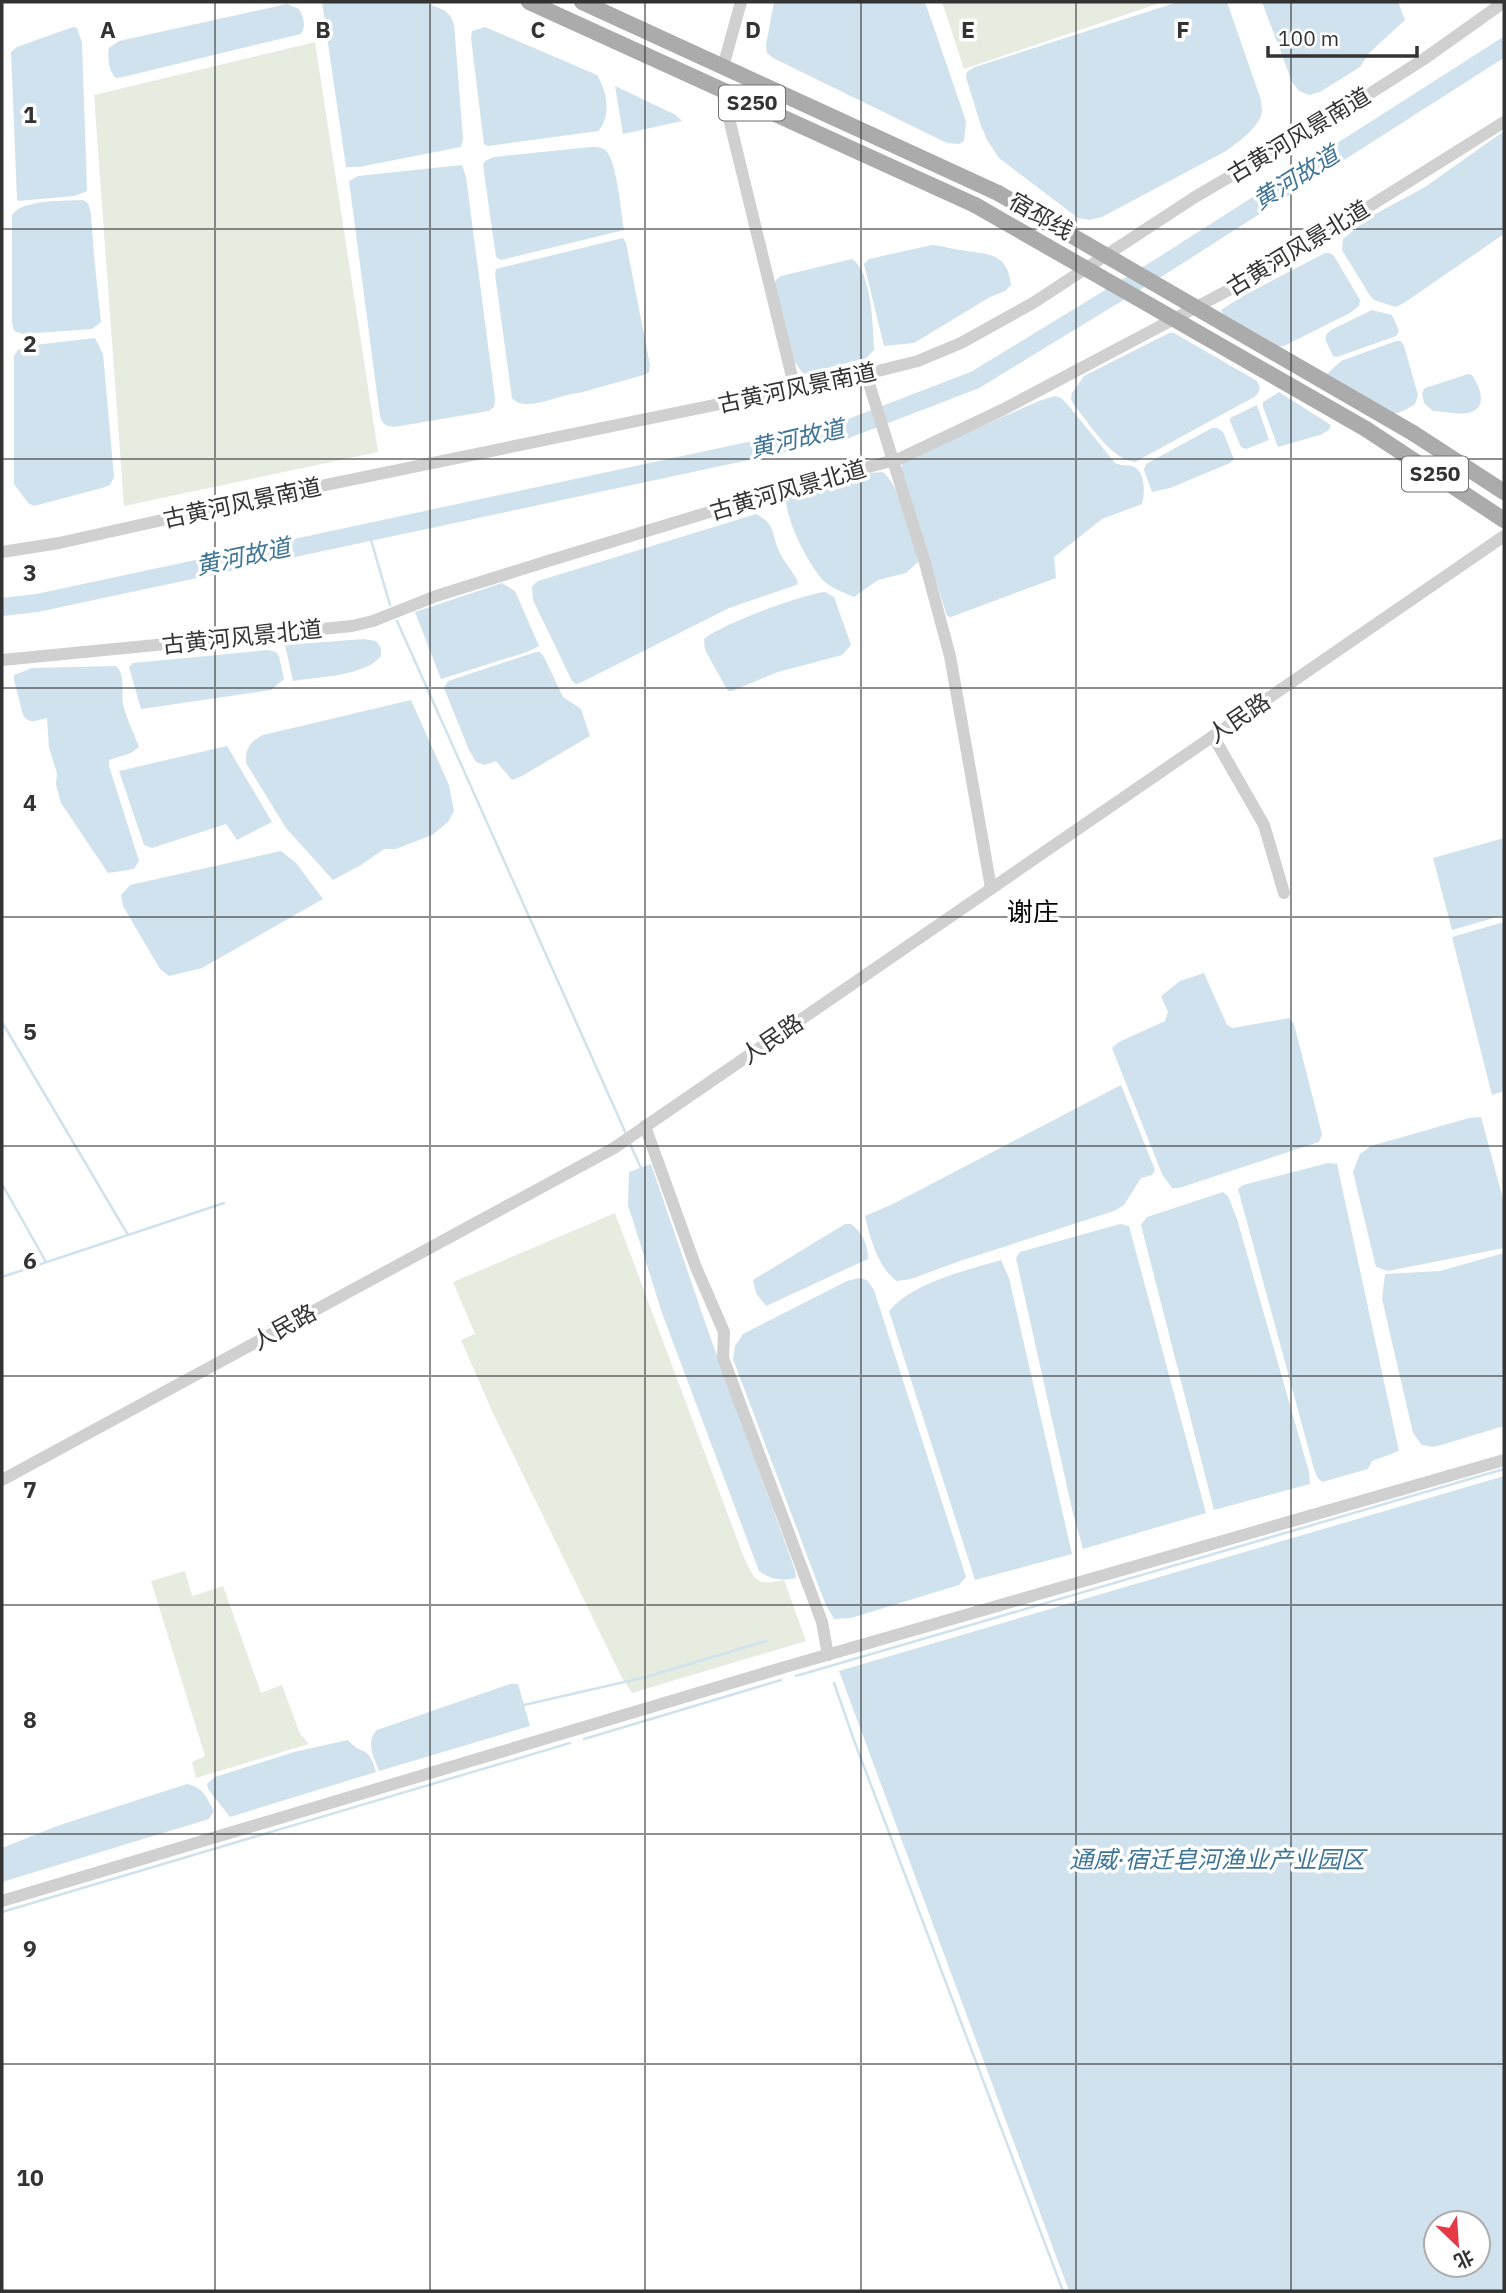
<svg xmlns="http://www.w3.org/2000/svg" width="1506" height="2293" font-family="'IBM Plex Sans','Noto Sans SC',sans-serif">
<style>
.green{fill:#e6ecdf}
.water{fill:#cfe2ee;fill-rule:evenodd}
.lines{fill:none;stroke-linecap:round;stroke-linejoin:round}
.stream{stroke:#cfe2ee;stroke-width:2.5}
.river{stroke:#cfe2ee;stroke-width:18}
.minor{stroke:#d0d0d0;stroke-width:12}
.major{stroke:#ababab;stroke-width:16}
.major-bridge{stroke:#ababab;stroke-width:16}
.grid{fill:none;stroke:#333;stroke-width:2;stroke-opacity:0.55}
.labels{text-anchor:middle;stroke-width:7;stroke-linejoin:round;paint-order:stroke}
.shield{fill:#fff;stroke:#707070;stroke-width:2}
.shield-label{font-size:21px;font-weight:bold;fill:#333}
.street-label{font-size:23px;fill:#333;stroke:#fff}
.water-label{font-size:24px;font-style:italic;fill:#3f7597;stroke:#fff}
.quarter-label{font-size:26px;fill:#000;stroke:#fff}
.grid-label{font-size:23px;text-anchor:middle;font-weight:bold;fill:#333;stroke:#fff;stroke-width:7;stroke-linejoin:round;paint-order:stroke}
</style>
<rect width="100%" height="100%" fill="#fff"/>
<g class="green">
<polygon points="942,2 1163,2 964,69"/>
<polygon points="315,42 378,452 124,506 94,95"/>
<path d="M 615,1213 L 743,1555 C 755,1581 755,1586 784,1580 L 806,1641 L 632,1693 L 622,1678 L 493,1413 L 461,1340 L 475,1334 L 453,1282 Z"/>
<polygon points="185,1571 192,1596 223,1586 261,1693 282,1685 300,1734 309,1744 196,1778 192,1762 205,1756 151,1581"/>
</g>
<g class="water">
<polygon points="322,2 424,2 444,10 451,17 454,24 463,139 461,147 359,167 346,167"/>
<polygon points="774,2 925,2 966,121 964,141 959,144 947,143 773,58 767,53 766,45"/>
<path d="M 1178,2 L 1227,2 L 1261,100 C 1261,104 1262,108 1262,112 C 1259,128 1238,142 1226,151 L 1102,217 L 1089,220 L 1078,218 L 999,158 L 987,140 L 980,123 L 966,77 L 967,72 L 975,67 Z"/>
<polygon points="1262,2 1398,2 1405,20 1369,53 1360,67 1320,92 1309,95 1299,91 1292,82"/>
<path d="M 287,4 L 299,9 C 304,17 306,26 301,34 L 123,77 L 116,78 C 109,72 107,57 109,48 L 119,41 Z"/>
<polygon points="73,27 77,28 82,43 87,191 74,196 18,201 17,199 11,52 17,47"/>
<path d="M 485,27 L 597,75 C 607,91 612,116 598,131 L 488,146 L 484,144 L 471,38 L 472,31 Z"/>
<polygon points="615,86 676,115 682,121 623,134"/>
<polygon points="1504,131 1504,234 1404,303 1396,307 1374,300 1369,294 1342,250 1343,239 1370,217 1425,187"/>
<path d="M 591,147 C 597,147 603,147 607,152 C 617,164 621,212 624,230 L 501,260 L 496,257 L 483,165 L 485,161 L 494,157 Z"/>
<path d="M 462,165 L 466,177 L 495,399 L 494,407 L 489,411 L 394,427 C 386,426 382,424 380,416 L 349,181 L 358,176 Z"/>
<path d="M 83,200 L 88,203 L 91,214 L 94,256 L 101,322 L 92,329 L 23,334 L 14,331 L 12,323 L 12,215 C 22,199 66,201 83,200 Z"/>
<path d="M 623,238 L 626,243 L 650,365 L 649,372 L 644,375 L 579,393 C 562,393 525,414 512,398 L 495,274 L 496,269 Z"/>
<path d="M 932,245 C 942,246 951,249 961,250 C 988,255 1007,251 1011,285 L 1005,291 L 990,297 L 914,343 L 884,346 L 864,264 L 869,259 Z"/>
<polygon points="1325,253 1330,253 1334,256 1360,300 1359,306 1350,313 1284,346 1278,346 1224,315 1221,310 1243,296"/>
<path d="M 852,259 C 872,271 873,329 874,350 L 866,358 L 804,374 L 792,359 L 774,285 L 776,280 L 781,276 Z"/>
<polygon points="1372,310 1392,315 1399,331 1396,336 1337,357 1333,356 1326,341 1326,335 1331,330"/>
<path d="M 1169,333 L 1174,333 L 1257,381 C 1261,388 1260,391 1256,396 L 1135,462 C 1110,459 1090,424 1074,405 L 1071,399 L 1072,393 L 1084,376 Z"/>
<polygon points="95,338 103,354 114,477 110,485 102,488 34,506 28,503 14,484 14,356 18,350 26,346"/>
<polygon points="1396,341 1401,341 1404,346 1418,395 1415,404 1407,409 1398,413 1389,413 1330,378 1327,374 1341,361"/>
<path d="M 1468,374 L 1472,375 C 1480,387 1489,408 1468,413 C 1458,415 1443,411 1433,411 L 1424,403 L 1422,393 L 1425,388 Z"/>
<polygon points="1279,392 1331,425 1329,430 1320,435 1278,447 1263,407 1263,402"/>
<path d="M 1055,396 L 1061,398 L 1068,405 L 1115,463 C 1122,466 1125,465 1132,466 C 1146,470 1145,494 1142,504 L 1102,519 L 1054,557 L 1056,578 L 951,617 L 947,616 L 902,473 L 902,461 L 1039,401 Z"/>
<polygon points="1257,405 1269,440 1246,449 1241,447 1230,421 1230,418"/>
<polygon points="1212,428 1217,428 1223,432 1234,459 1230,463 1170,488 1152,492 1144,470 1146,464"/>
<path d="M 883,472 C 901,488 915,538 918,562 L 906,573 L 878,580 L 854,597 C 845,593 833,589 825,582 C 810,568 786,521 786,499 L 789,496 L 869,473 Z"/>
<path d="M 756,514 C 776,524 771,533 779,551 C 783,561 792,570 797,580 L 798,583 L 796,585 L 729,608 L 582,682 L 576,684 L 572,681 L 533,600 L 532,586 L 538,581 Z"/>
<polygon points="502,583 515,591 539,646 527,652 441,679 415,612"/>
<path d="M 825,592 L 834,597 L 851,645 L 842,655 L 778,672 L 732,691 L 728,691 L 705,650 L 704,639 C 723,624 800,595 825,592 Z"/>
<path d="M 364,639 L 376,641 L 381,648 L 381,656 C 365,676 318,677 293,681 L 285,645 Z"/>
<polygon points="268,650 276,652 279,656 284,679 271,690 141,709 129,667 133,663"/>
<polygon points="536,652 540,652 544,657 563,697 581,709 590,736 522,776 512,780 496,761 485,765 476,762 469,750 444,688 448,681"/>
<path d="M 116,666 C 126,676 121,691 123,704 C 126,718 134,733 139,747 L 131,753 L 109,760 L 109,766 L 139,861 L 134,869 L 108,873 L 61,803 L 56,784 L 57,773 L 49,748 L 47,718 C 37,720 30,725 23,715 L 14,680 L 14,675 L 32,668 Z"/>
<path d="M 411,700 L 449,785 L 454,811 L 448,822 L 432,835 L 396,849 L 384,849 L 361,865 L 333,880 L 286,828 L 246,763 C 245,750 250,741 263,735 Z"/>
<polygon points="227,746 272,822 237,840 226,824 152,848 144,845 119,771"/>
<polygon points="1504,838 1504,915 1452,930 1433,858"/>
<polygon points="281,851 296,863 323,899 202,968 169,976 160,969 123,906 121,895 130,885"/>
<polygon points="1504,922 1504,1091 1492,1095 1452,937"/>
<polygon points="1204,973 1227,1025 1233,1028 1289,1018 1294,1024 1322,1134 1319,1142 1179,1188 1172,1188 1162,1174 1112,1048 1119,1042 1165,1021 1168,1012 1161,996 1180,981"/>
<path d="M 1121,1085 L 1155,1170 L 1152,1175 L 1141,1178 L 1124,1205 L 1114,1211 L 960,1261 L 911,1279 L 897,1281 C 878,1268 870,1238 865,1216 L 893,1204 Z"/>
<polygon points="1481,1117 1504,1203 1504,1248 1388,1271 1376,1267 1353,1172 1360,1154 1371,1146 1469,1118"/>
<polygon points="1328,1163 1337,1164 1399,1451 1372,1461 1368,1469 1322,1482 1317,1477 1314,1469 1238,1189 1243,1185"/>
<path d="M 651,1164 L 707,1328 L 795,1570 L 796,1578 C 781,1581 771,1580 759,1571 L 662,1313 L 628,1205 L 629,1172 Z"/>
<polygon points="1223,1192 1228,1196 1237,1219 1309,1472 1310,1484 1214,1510 1141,1225 1147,1217"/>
<path d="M 845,1224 L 851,1224 C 862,1232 868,1244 868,1259 L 766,1306 L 756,1293 L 753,1280 Z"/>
<polygon points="1120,1224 1129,1226 1206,1513 1083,1549 1072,1509 1016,1258 1020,1252"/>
<polygon points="1504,1253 1504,1426 1441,1445 1433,1447 1422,1445 1413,1433 1382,1299 1385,1274 1440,1271"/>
<path d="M 1001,1260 L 1009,1278 L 1072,1554 L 975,1580 L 889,1311 C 912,1283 967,1270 1001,1260 Z"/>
<polygon points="859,1278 867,1280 874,1290 966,1577 959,1585 851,1618 834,1619 825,1603 733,1359 735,1346 743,1334 847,1281"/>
<path d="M 1504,1476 L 1504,2291 L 1069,2291 L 839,1671 ZM 1436,2223 L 1478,2223 L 1478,2265 L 1436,2265 Z"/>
<path d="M 510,1684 L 518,1684 L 530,1726 L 379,1771 C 374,1757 365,1742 377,1730 Z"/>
<path d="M 348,1740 C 362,1757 368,1743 376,1772 L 230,1817 L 208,1789 L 207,1784 L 215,1777 L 294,1752 Z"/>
<path d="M 187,1784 C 204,1788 206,1797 214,1811 L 209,1819 L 2,1882 L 2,1848 L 60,1825 Z"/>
</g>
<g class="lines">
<g class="stream">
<polyline points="369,533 390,605"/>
<polyline points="397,621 627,1136"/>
<polyline points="2,1022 128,1235"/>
<polyline points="629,1142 641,1168"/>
<polyline points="2,1184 46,1262"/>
<polyline points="2,1277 224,1203"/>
<polyline points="796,1676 1504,1469"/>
<polyline points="834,1683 855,1743 1063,2291"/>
<polyline points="524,1705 646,1677 766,1641"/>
<polyline points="584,1739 781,1680"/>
<polyline points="2,1912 570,1743"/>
</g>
<polyline class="river" points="2,607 37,603 842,431 975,380 1160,267 1504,47"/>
<g class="minor">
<polyline points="723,67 741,2"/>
<polyline points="722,90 795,389"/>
<polyline points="866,374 925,563 950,656 991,888"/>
<polyline points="2,552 59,543 252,500 866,374 918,361 961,343 1033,303 1195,197 1352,105 1424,59 1504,2"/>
<polyline points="2,660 352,626 373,621 436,596 548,561 795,486 899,459 1004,409 1274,266 1504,122"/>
<polyline points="1213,736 1264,825 1284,893"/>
<polyline points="645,1126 695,1265 724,1332 723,1358 822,1622 828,1655"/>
<polyline points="2,1480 614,1148 1504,536"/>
<polyline points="2,1901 785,1667 1504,1460"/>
</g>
<g class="major">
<polyline points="529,2 975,205"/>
<polyline points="582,2 998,193"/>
<polyline points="1366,429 1504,520"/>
<polyline points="1413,433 1504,492"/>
</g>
<g class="major-bridge">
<polyline points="998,193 1413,433"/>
<polyline points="975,205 1366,429"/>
</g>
</g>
<path class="grid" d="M 215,2 L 215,2291M 430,2 L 430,2291M 645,2 L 645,2291M 861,2 L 861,2291M 1076,2 L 1076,2291M 1291,2 L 1291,2291M 2,229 L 1504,229M 2,459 L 1504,459M 2,688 L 1504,688M 2,917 L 1504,917M 2,1146 L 1504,1146M 2,1376 L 1504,1376M 2,1605 L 1504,1605M 2,1834 L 1504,1834M 2,2064 L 1504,2064"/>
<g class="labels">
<g class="shield">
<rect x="719" y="85.5" width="66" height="35" rx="5"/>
<rect x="1402" y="456.5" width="66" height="35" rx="5"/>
</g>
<g class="shield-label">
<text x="752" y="110">S250</text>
<text x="1435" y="481">S250</text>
</g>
<g class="street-label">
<text transform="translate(1299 135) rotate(-31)" y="8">古黄河风景南道</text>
<text transform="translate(1041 216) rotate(30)" y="8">宿邳线</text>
<text transform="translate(1298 248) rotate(-31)" y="8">古黄河风景北道</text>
<text transform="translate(797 388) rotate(-12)" y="8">古黄河风景南道</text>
<text transform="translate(788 490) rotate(-16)" y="8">古黄河风景北道</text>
<text transform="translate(242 503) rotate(-12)" y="8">古黄河风景南道</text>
<text transform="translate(242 637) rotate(-6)" y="8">古黄河风景北道</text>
<text transform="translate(1239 718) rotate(-34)" y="8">人民路</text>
<text transform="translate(772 1039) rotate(-34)" y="8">人民路</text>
<text transform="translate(284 1327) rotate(-29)" y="8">人民路</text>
</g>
<g class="water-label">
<text transform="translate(1296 178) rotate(-32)" y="8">黄河故道</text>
<text transform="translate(797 439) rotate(-13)" y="8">黄河故道</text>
<text transform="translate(243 557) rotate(-12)" y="8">黄河故道</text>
<text x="1217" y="1868">通威·宿迁皂河渔业产业园区</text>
</g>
<g class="quarter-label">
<text x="1033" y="921">谢庄</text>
</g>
</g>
<g class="grid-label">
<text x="108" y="38">A</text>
<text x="323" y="38">B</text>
<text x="538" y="38">C</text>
<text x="753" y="38">D</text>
<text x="968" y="38">E</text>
<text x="1183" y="38">F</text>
<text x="30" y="123">1</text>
<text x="30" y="352">2</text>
<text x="30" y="581">3</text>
<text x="30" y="811">4</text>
<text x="30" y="1040">5</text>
<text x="30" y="1269">6</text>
<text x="30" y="1498">7</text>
<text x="30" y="1728">8</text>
<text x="30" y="1957">9</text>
<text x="30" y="2186">10</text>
</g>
<rect width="1506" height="2293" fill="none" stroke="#333333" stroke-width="7"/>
<g transform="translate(1457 2244) rotate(155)"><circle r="33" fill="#ffffff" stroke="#adadad" stroke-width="2"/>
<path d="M0-5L12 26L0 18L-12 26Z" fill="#e63946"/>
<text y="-10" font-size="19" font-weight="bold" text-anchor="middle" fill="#333333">北</text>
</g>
<path d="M1268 46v10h149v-10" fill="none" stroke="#333333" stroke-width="3.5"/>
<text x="1278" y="46" font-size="21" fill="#333333" stroke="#ffffff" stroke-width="5" paint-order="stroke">100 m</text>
</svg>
